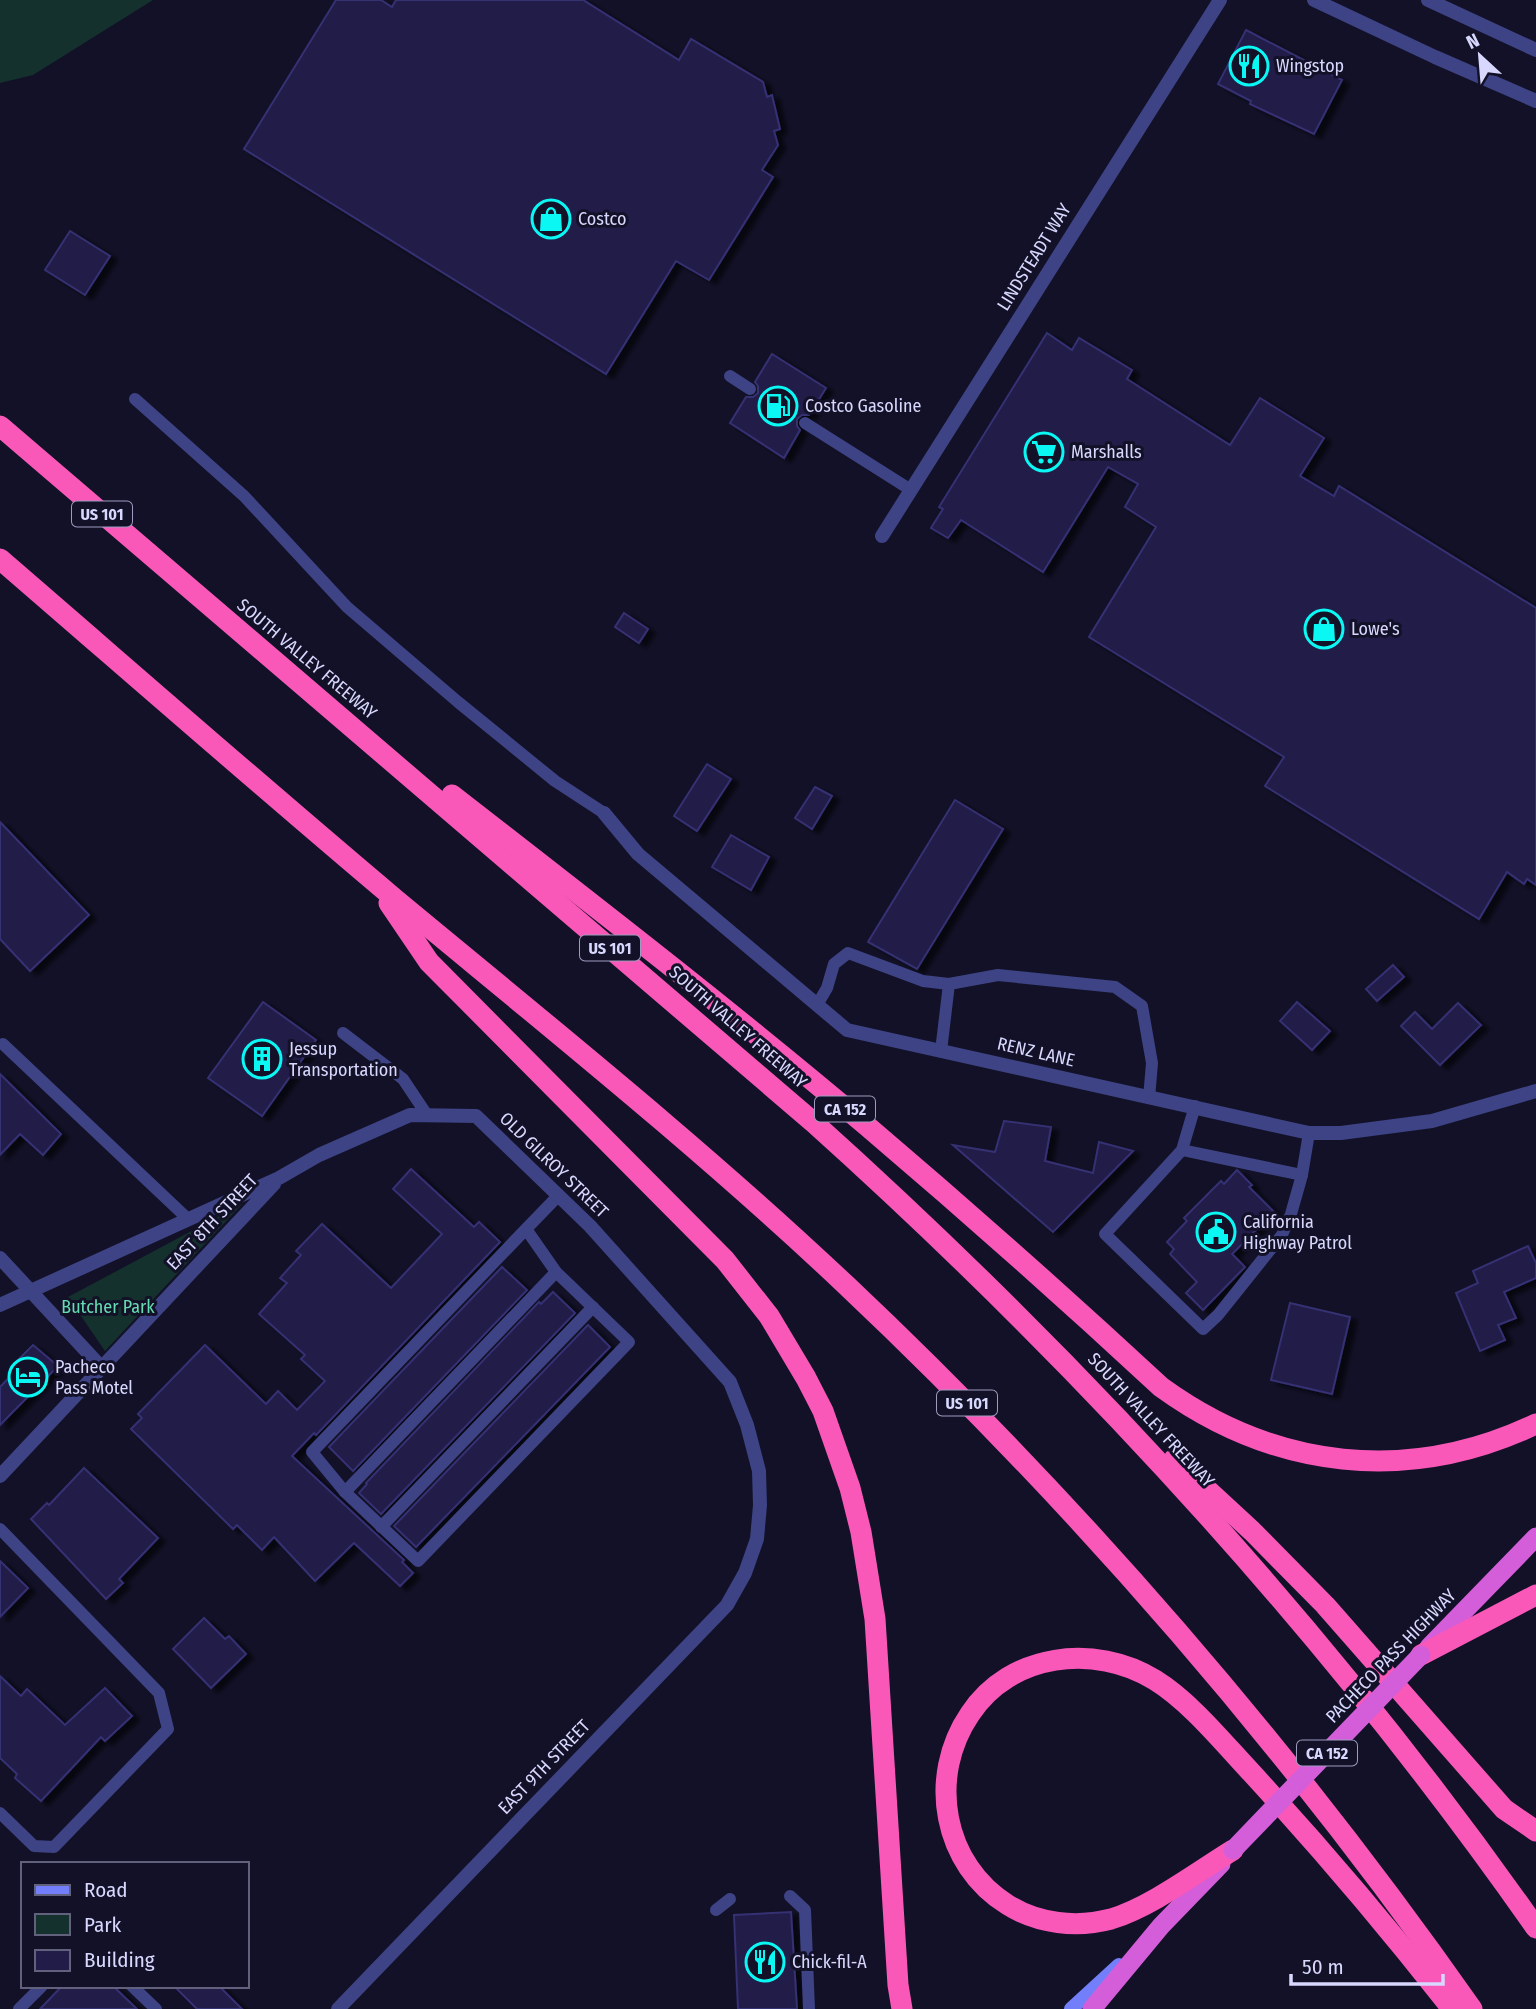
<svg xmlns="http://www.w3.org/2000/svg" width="1536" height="2009" font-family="'Fira Sans Condensed',sans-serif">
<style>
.green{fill:#14312d}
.building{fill:#211d48;stroke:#363073;stroke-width:2;filter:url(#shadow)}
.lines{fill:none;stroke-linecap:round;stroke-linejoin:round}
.service{stroke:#3d4384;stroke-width:12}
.minor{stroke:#3d4384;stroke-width:14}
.tertiary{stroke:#3d4384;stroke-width:14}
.secondary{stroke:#737ffa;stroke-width:14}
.trunk{stroke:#d45ed9;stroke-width:19}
.motorway{stroke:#f958b8;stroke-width:21}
.trunk-bridge{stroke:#d45ed9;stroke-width:19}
.labels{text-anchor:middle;stroke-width:6;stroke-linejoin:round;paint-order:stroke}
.shield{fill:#121127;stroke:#9d9cbe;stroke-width:2}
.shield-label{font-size:16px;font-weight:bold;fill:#d8d8fe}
.poi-label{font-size:18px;fill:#d8d8fe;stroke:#121127;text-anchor:start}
.street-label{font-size:18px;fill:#d8d8fe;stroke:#121127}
.park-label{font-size:18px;fill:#66dcb1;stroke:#121127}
</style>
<defs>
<filter id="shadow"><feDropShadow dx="7" dy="4" stdDeviation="2" flood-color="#0009"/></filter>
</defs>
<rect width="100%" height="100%" fill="#121127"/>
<g class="green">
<polygon points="0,0 153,0 33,75 0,83"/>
<polygon points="242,1204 105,1351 68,1297"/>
</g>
<g class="building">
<polygon points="336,0 381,0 392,7 396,0 583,0 679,60 691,39 763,82 767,97 772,95 780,129 774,131 778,145 762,170 773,177 709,280 676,261 606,374 244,149"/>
<polygon points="1246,30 1342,80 1314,134 1250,104 1251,101 1218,84"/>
<polygon points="70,231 110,256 85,295 45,270"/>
<polygon points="1047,333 1072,350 1079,338 1132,370 1127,379 1230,445 1260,398 1324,438 1300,476 1334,496 1339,486 1536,608 1536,885 1527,879 1524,884 1507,872 1479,919 1265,786 1284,757 1089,637 1156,527 1125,507 1138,484 1108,467 1043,572 961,520 948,538 931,528 943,509 939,507"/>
<polygon points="772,354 826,388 809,415 802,415 797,419 797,426 800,430 784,458 730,423 746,397 753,397 758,393 758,386 755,382"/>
<polygon points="624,613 648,629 639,643 615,627"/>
<polygon points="707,764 731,779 697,831 674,816"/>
<polygon points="815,787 832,796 812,829 795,818"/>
<polygon points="955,800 1003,829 917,969 868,942"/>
<polygon points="0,822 89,915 30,971 0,939"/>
<polygon points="731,835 769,857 751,890 712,867"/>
<polygon points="1393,965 1404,977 1377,1001 1366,989"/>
<polygon points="263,1002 316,1040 262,1116 208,1078"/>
<polygon points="1297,1002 1330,1031 1312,1050 1280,1021"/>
<polygon points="1458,1003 1481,1025 1440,1065 1401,1026 1415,1012 1432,1029"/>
<polygon points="0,1074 61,1134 43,1155 20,1134 0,1155"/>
<polygon points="1004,1121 1051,1127 1045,1161 1093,1173 1099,1142 1133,1151 1053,1232 953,1145 995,1152"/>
<polygon points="411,1169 474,1227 479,1222 500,1242 316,1435 314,1433 292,1456 404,1560 402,1562 413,1573 400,1586 354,1543 315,1581 274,1537 262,1550 237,1525 233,1529 131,1429 142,1418 138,1414 205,1345 266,1404 278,1391 297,1410 325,1381 301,1359 305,1355 259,1314 287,1283 280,1278 301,1255 296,1251 322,1224 391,1288 442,1234 393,1189"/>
<polygon points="1237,1170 1252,1185 1249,1187 1274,1212 1232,1254 1245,1267 1203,1310 1186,1293 1197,1282 1170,1254 1174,1249 1167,1242 1187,1221 1184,1218 1221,1181 1224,1184"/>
<polygon points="1528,1246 1536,1263 1536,1278 1504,1292 1516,1318 1498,1325 1505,1340 1480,1351 1456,1293 1478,1283 1473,1271"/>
<polygon points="502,1267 527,1290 353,1471 329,1447"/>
<polygon points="553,1292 575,1313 381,1514 359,1493 367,1484 366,1483 539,1302 541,1304"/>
<polygon points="1290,1303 1350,1317 1332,1394 1271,1380"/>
<polygon points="588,1325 610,1347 416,1547 394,1526"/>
<polygon points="33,1345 58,1366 0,1425 0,1387 20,1367 15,1363"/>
<polygon points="84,1468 158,1538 119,1579 123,1583 106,1599 31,1519 47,1503 49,1505"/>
<polygon points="0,1561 28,1588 0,1617"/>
<polygon points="204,1618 225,1639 229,1636 246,1654 211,1688 173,1649"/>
<polygon points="0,1676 21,1696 27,1689 65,1725 105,1688 132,1716 105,1741 101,1737 41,1801 15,1778 17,1774 0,1758"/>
<polygon points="791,1912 797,2009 738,2009 734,1915"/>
<polygon points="62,1986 113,1986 137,2009 40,2009"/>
<polygon points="174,1986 219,1986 242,2009 197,2009"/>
</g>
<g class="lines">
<g class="service">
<polyline points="730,376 750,389"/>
<polyline points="135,399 244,496 347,607 458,702 555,781 604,813"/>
<polyline points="805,423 911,490"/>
<polyline points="817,1005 827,988 834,964 848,953 923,981 949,984"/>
<polyline points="343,1033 403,1079 427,1115"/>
<polyline points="3,1044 188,1219"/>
<polyline points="941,1051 949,984 998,975 1115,987 1142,1006 1152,1063 1149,1098"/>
<polyline points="1195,1106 1182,1150 1105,1234 1203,1329 1218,1315 1282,1235 1291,1214 1302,1175 1309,1133"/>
<polyline points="1182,1150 1302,1175"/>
<polyline points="526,1229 556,1272 629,1342 418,1561 345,1492 312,1452 526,1229 559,1195"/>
<polyline points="345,1492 556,1272"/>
<polyline points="381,1527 593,1307"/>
<polyline points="0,1529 159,1693 168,1729 54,1847 34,1846 0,1813"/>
<polyline points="790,1896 805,1910 809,2009"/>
<polyline points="716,1910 730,1899"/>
<polyline points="132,1986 156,2009"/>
<polyline points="19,2009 42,1986"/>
</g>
<g class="minor">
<polyline points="0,1258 102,1368"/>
<polyline points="0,1305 279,1178 319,1155 410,1115 476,1116 590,1226 730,1382 747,1425 759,1471 760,1505 757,1539 745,1573 727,1605 338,2009"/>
<polyline points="0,1476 274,1184"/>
</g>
<g class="tertiary">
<polyline points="1314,0 1435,57 1536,101"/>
<polyline points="1428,0 1536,50"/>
<polyline points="882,536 1220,0"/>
<polyline points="604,813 638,854 847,1030 1309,1133 1341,1133 1432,1121 1536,1091"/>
</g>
<polyline class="secondary" points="1071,2009 1119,1965"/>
<g class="trunk">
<polyline points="1429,1647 1536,1537"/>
<polyline points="1092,2009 1161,1926 1221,1864"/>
</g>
<g class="motorway">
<path d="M 0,426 L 813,1122 C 1082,1364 1328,1631 1536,1928"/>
<path d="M 0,559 C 132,673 262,787 395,899 C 547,1025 702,1149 846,1285 C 1079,1505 1288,1747 1472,2009"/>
<path d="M 452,795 C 592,904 732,1012 867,1126 C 967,1211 1065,1298 1161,1387 C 1274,1469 1408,1485 1536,1424"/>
<polyline points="389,903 429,962 725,1260 769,1316 806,1378 823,1411 850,1488 861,1532 875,1619 898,1985 902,2009"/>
<polyline points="1174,1459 1252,1531 1325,1605 1504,1809 1536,1831"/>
<polyline points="1421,1655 1536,1595"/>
<path d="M 1233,1850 C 1197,1872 1151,1907 1111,1919 C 1077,1928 1038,1924 1008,1905 C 943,1865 927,1777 970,1714 C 1010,1653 1095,1643 1155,1680 C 1189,1701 1221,1740 1248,1769 C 1319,1846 1387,1926 1452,2009"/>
</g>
<polyline class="trunk-bridge" points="1233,1850 1421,1655"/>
</g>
<defs>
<symbol id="restaurant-ring" viewBox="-11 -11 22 22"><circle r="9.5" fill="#121127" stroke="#0bf7f3" stroke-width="1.5"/><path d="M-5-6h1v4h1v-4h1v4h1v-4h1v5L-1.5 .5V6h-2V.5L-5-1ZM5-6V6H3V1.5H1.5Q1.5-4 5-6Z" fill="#0bf7f3"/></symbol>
<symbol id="shop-ring" viewBox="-11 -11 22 22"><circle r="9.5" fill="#121127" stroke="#0bf7f3" stroke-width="1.5"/><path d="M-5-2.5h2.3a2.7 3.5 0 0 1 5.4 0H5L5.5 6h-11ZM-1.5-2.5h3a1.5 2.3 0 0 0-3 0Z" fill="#0bf7f3"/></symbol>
<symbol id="fuel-ring" viewBox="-11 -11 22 22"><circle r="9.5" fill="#121127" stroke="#0bf7f3" stroke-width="1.5"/><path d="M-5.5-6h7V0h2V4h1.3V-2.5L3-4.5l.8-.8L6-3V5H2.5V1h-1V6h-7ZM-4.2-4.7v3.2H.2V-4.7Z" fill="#0bf7f3"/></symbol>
<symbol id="supermarket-ring" viewBox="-11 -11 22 22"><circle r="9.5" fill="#121127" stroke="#0bf7f3" stroke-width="1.5"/><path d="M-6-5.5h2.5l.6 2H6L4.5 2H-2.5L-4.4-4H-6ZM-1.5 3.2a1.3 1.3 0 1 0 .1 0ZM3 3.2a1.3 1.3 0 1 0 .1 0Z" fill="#0bf7f3"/></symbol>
<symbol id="building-ring" viewBox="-11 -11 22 22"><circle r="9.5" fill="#121127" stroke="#0bf7f3" stroke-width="1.5"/><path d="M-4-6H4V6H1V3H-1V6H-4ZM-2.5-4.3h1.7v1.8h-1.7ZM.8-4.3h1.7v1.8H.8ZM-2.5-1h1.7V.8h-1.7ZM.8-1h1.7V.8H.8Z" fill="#0bf7f3"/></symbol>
<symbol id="civic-ring" viewBox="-11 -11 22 22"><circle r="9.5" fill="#121127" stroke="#0bf7f3" stroke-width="1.5"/><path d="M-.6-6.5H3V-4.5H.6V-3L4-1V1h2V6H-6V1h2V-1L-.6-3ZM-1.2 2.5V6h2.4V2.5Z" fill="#0bf7f3"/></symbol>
<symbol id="hotel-ring" viewBox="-11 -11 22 22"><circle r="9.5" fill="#121127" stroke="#0bf7f3" stroke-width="1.5"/><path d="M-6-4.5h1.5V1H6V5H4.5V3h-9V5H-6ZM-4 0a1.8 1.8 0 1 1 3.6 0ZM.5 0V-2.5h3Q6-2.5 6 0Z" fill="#0bf7f3"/></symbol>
</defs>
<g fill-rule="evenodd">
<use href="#restaurant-ring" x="1227" y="44" width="44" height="44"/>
<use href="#shop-ring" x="529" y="197" width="44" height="44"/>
<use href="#fuel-ring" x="756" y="384" width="44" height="44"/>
<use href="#supermarket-ring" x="1022" y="430" width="44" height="44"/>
<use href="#shop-ring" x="1302" y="607" width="44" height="44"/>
<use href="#building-ring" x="240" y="1037" width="44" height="44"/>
<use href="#civic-ring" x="1194" y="1210" width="44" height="44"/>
<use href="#hotel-ring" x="6" y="1355" width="44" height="44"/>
<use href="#restaurant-ring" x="743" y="1940" width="44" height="44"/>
</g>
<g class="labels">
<g class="shield">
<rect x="72" y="501.5" width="60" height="25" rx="5"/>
<rect x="580" y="935.5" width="60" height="25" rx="5"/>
<rect x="815" y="1096.5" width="60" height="25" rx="5"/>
<rect x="937" y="1390.5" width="60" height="25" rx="5"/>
<rect x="1297" y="1740.5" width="60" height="25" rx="5"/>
</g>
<g class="shield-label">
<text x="102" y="520">US 101</text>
<text x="610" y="954">US 101</text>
<text x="845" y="1115">CA 152</text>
<text x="967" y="1409">US 101</text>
<text x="1327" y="1759">CA 152</text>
</g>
<g class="poi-label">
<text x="1276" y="72">Wingstop</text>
<text x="578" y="225">Costco</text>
<text x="805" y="412">Costco Gasoline</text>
<text x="1071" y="458">Marshalls</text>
<text x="1351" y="635">Lowe's</text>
<text x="289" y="1055">Jessup<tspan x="289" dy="21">Transportation</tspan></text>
<text x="1243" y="1228">California<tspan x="1243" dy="21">Highway Patrol</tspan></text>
<text x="55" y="1373">Pacheco<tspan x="55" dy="21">Pass Motel</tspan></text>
<text x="792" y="1968">Chick-fil-A</text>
</g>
<g class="street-label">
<text transform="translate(1034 257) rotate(-58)" y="6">LINDSTEADT WAY</text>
<text transform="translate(307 659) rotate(40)" y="6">SOUTH VALLEY FREEWAY</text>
<text transform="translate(738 1027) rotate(41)" y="6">SOUTH VALLEY FREEWAY</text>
<text transform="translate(1036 1052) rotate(13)" y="6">RENZ LANE</text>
<text transform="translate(554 1165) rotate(44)" y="6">OLD GILROY STREET</text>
<text transform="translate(212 1222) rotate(-47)" y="6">EAST 8TH STREET</text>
<text transform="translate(1151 1420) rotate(47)" y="6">SOUTH VALLEY FREEWAY</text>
<text transform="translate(1391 1656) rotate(-46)" y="6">PACHECO PASS HIGHWAY</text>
<text transform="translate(544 1767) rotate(-46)" y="6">EAST 9TH STREET</text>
</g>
<g class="park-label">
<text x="108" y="1313">Butcher Park</text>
</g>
</g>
<rect x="21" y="1862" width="228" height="126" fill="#121127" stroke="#61617d" stroke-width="2"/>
<rect x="35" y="1885" width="35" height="10" fill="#737ffa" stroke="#61617d" stroke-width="2"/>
<text x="84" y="1897" font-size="21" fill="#d8d8fe">Road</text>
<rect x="35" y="1914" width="35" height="21" fill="#14312d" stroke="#61617d" stroke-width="2"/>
<text x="84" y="1932" font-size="21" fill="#d8d8fe">Park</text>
<rect x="35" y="1950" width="35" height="21" fill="#211d48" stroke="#61617d" stroke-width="2"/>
<text x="84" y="1967" font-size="21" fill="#d8d8fe">Building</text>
<g transform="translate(1480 56) rotate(334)" stroke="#121127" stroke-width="5" paint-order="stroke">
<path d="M0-5L12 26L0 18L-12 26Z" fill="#d8d8fe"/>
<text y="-10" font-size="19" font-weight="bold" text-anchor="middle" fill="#d8d8fe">N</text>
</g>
<path d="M1291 1974v10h152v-10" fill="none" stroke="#d8d8fe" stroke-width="3.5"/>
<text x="1302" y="1974" font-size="21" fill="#d8d8fe" stroke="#121127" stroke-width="5" paint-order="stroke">50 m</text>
</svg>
